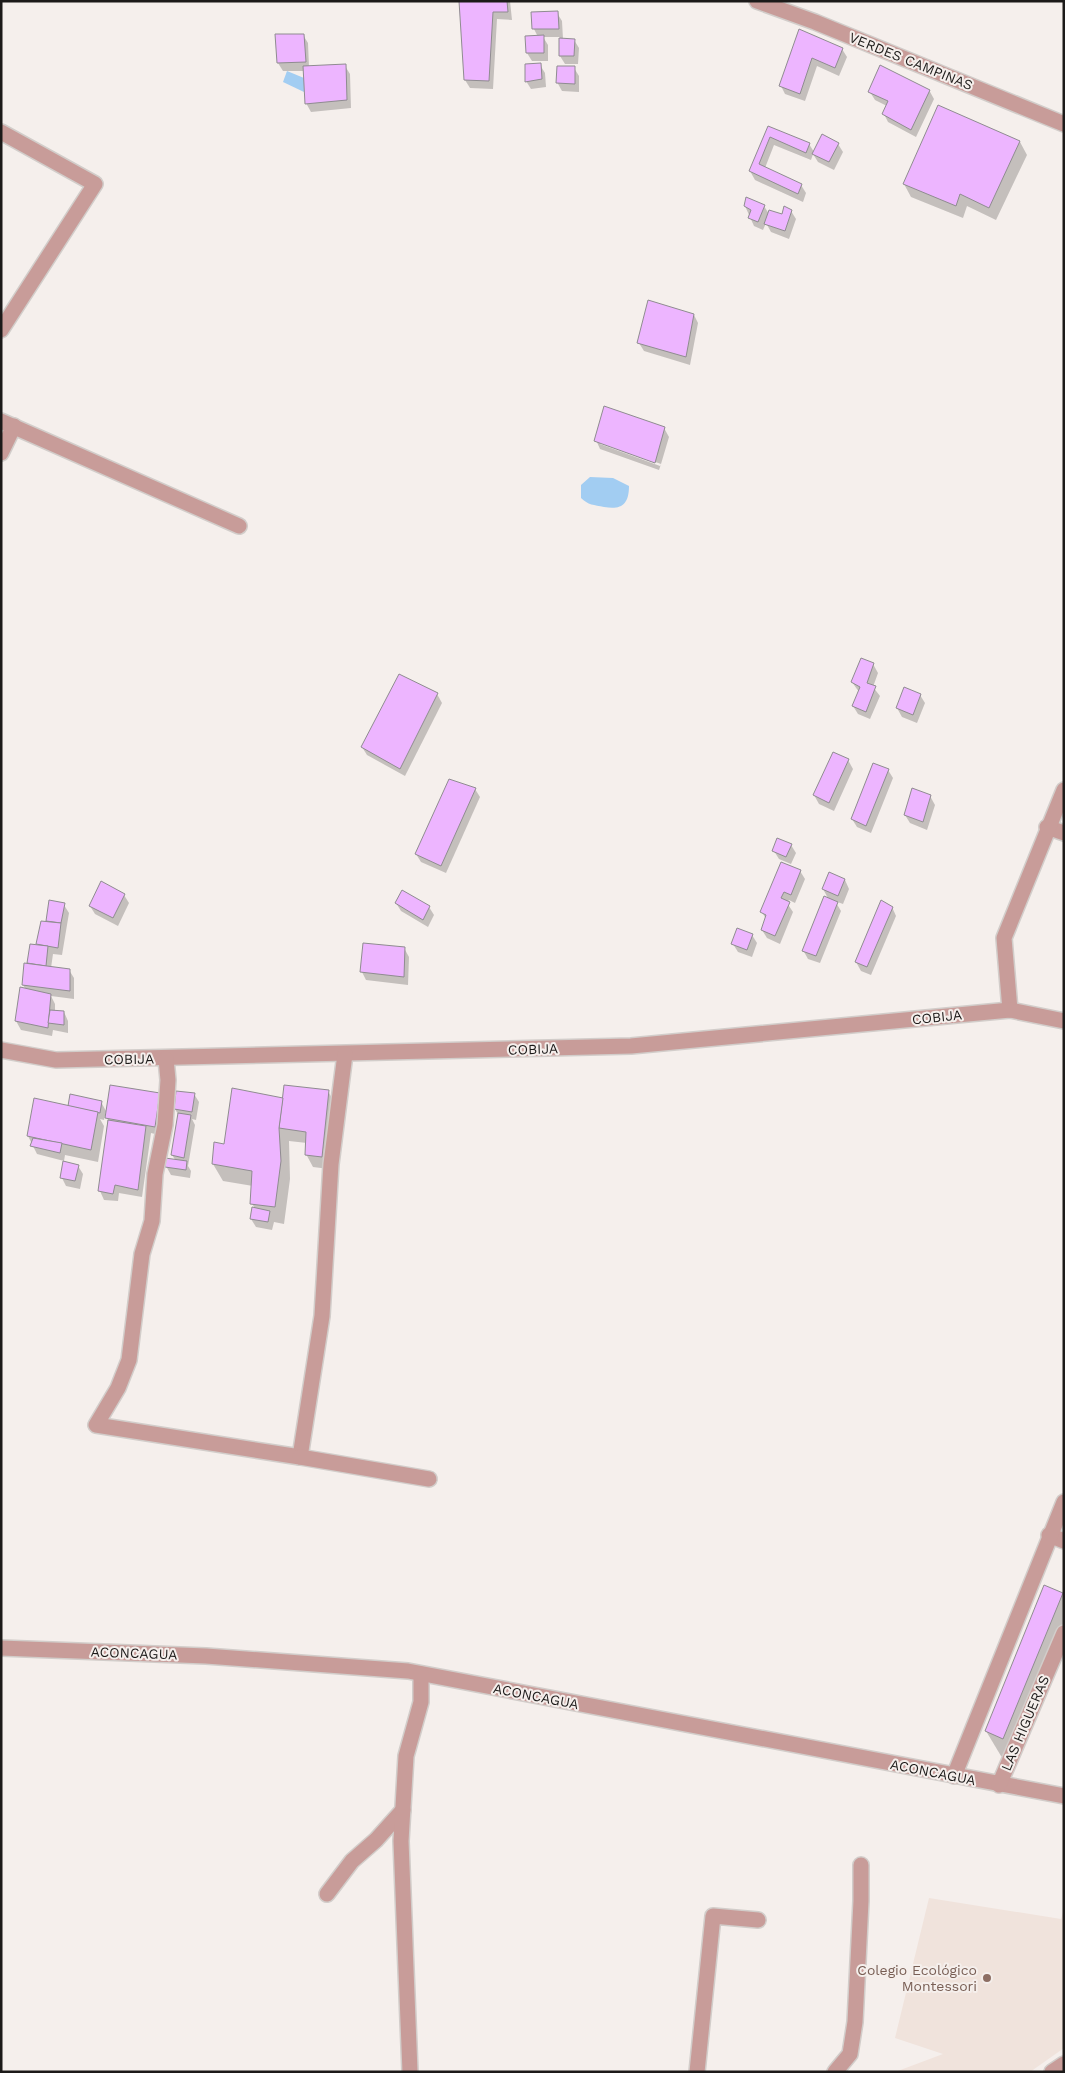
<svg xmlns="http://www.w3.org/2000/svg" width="1065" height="2073" font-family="'Work Sans',sans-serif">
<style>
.built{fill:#f0e3dc}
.water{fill:#a2cdf2}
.shadow{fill:#0003}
.building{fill:#edb5ff;stroke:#8f8c90}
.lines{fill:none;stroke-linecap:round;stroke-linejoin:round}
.minor-casing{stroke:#d2cdca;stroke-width:18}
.minor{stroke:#c89c99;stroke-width:15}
.education-dot{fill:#8d6e63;stroke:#f5efec;stroke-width:2}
.labels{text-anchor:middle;stroke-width:4;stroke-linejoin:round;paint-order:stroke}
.street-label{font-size:14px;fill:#1c1a19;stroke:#f5efec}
.education-label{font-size:14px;fill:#785e54;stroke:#f5efec;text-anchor:end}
</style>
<rect width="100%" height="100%" fill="#f5efec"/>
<polygon class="built" points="929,1898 1061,1919 1064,1909 1064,2048 1030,2072 895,2072 943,2054 895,2038"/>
<g class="water">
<polygon points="287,71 304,78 304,92 283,82"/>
<path d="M 590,477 L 613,478 L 629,486 C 629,505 621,510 604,507 C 594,505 588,505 581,498 L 581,485 Z"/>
</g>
<g class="shadow">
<polygon points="461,1 510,1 512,20 497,19 493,89 470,88 465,80"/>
<polygon points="557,13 562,21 563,39 574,40 579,48 578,64 565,64 560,56 560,37 543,37 548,45 548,61 532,61 527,53 526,38 538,37 534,29"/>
<polygon points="800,31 842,49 847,57 839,76 817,66 805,101 785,94 781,86"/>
<polygon points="303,35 308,43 309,67 345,66 350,74 351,108 311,112 306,103 304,71 283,71 278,63"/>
<polygon points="540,65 545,73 546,87 531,89 526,81"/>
<polygon points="574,68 579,76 579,92 562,91 557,82"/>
<polygon points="929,90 934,99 916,137 888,122 884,114 887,106 875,100 870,92"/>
<polygon points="938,107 1020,142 1027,155 996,220 967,206 963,218 911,197 904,184"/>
<polygon points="769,127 809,144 814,152 838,144 843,152 834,170 818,162 813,154 811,160 774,145 765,168 801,185 806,193 803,202 755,180 750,171"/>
<polygon points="745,206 764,206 769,214 783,216 791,211 796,219 789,239 771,232 766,223 763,230 754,226"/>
<polygon points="694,315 698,323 690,365 644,351 639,343"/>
<polygon points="664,428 669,437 661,464 600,442 600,444 660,466 661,464 659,470 600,449 596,440"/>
<polygon points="873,664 878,673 873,687 880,696 870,719 858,714 853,706 859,692 852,682"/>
<polygon points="437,694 442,703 405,776 367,755 362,747"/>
<polygon points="920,695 925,703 917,723 902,717 897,708"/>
<polygon points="848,760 853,769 834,811 819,804 814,795"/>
<polygon points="888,770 893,778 871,833 857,827 852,819"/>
<polygon points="475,789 480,797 446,873 421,862 416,854"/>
<polygon points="930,796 935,805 927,830 910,823 905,815"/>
<polygon points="791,845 796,853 791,864 779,859 774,851"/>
<polygon points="800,871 805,879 795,903 789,900 787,903 793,912 780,944 767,938 762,930 766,919 762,912"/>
<polygon points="829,874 845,880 849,889 843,904 835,901 841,911 820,963 808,959 803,950 829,900 823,889"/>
<polygon points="124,895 129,903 118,926 95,914 90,906"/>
<polygon points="50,901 64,905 69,913 62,955 53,954 51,968 69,970 74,978 74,999 51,996 55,1004 55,1011 64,1012 68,1021 68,1033 53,1030 52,1036 21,1030 16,1021 21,989 26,990 23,985 31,945 37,946 42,922 47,923"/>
<polygon points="396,903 429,907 434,915 428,927 401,911"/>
<polygon points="892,907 896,916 871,975 861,971 856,962"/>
<polygon points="752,935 757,943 752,957 738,952 733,944"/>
<polygon points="404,948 409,957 408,985 366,980 362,972"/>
<polygon points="111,1087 159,1094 164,1102 159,1135 151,1133 142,1197 119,1193 118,1201 104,1200 100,1191"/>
<polygon points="328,1091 335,1104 329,1169 313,1167 306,1154 307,1143 289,1141 290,1179 284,1224 274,1222 272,1230 256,1227 251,1219 255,1209 252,1203 253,1186 223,1181 213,1164 215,1144 225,1146 284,1100"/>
<polygon points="194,1094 199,1102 196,1120 192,1119 195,1125 188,1166 191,1171 190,1178 171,1175 166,1166 176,1161 172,1155 179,1116 175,1109"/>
<polygon points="101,1102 106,1111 104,1120 100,1119 104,1126 98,1162 65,1155 64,1161 37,1154 28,1136 69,1107"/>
<polygon points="78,1166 83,1174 80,1189 66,1186 62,1178"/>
<polygon points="1062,1594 1064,1597 1064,1650 1017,1764 1001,1756 986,1731"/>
</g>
<g class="building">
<polygon points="459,1 507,1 508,12 493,12 489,81 464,80"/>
<polygon points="558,11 559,29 532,29 531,12"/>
<polygon points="799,29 843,48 835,68 812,58 800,94 779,86"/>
<polygon points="275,34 304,34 306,62 277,63"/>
<polygon points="544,35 544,53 526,53 525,36"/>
<polygon points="559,38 575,39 574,56 559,56"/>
<polygon points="541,63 542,79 525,82 525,64"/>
<polygon points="346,64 347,100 305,104 303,66"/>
<polygon points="880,65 930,90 911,130 882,114 888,101 868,92"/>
<polygon points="557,66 575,66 575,84 556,83"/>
<polygon points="938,105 1020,141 989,208 960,194 956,206 903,184"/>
<polygon points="768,126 810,143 806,153 770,137 759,164 802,184 798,194 749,171"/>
<polygon points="822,134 839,143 829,162 812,154"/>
<polygon points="746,197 765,205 758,222 748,218 751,210 744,206"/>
<polygon points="784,206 792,210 785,231 764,224 769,210 782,214"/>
<polygon points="648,300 694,314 686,357 637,343"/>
<polygon points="604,406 665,427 655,463 594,441"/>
<polygon points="861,658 874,663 867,683 876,686 866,712 852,706 860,687 851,682"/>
<polygon points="399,674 438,693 400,769 361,747"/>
<polygon points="904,687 921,694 913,715 896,708"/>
<polygon points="833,752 849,759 829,803 813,795"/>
<polygon points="873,763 889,769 866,826 851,819"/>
<polygon points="449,779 476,788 441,866 415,854"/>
<polygon points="912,788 931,795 923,822 904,815"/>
<polygon points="777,838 792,844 786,857 772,851"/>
<polygon points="781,862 801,870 791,895 784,892 781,898 790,902 775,936 761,930 766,915 760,912"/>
<polygon points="829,872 845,879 838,896 822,889"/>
<polygon points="101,881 125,894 113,918 89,906"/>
<polygon points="402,890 430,906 423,920 395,903"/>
<polygon points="824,896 838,902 816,956 802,951"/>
<polygon points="49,900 65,903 61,923 46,921"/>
<polygon points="881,900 893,907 867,967 855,962"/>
<polygon points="41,921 61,923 58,948 36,944"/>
<polygon points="737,928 753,934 747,950 731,944"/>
<polygon points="363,943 405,947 404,977 360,972"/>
<polygon points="30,944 48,946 46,966 27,963"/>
<polygon points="24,963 70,969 70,991 22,985"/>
<polygon points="20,987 51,994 48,1028 15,1021"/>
<polygon points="50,1010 64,1011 64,1025 48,1023"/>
<polygon points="110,1085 160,1093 155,1127 105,1118"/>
<polygon points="284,1085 329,1090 322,1157 305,1155 306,1132 279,1128"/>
<polygon points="232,1088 283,1098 279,1128 281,1161 275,1207 250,1204 252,1171 212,1164 214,1142 224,1144"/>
<polygon points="176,1091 195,1093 192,1112 174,1109"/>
<polygon points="70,1094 102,1101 100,1113 68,1106"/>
<polygon points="34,1098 98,1112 91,1150 27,1136"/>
<polygon points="178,1113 191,1115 184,1158 171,1155"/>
<polygon points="108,1120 146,1126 138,1190 115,1185 113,1194 98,1191"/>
<polygon points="33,1138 62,1143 60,1153 30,1146"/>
<polygon points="165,1158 187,1161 186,1170 165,1167"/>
<polygon points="63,1161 79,1165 75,1181 60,1178"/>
<polygon points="252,1207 270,1211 268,1222 250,1219"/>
<polygon points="1044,1585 1063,1593 1003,1739 985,1731"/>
</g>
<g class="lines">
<defs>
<g id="minor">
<polyline points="757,1 815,22 1064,124"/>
<polyline points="1,132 95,184 1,330"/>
<polyline points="1,421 239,526"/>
<polyline points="1,453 14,426"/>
<polyline points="1047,827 1064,833"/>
<polyline points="1010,1010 1004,938 1064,790"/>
<polyline points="1,1050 56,1060 631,1046 1010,1010 1064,1021"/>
<polyline points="166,1059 168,1080 165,1125 155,1174 152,1221 142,1254 129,1360 118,1388 96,1425 300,1457 322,1316 331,1164 345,1054"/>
<polyline points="300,1457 429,1479"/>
<polyline points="1049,1535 1064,1541"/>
<polyline points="1,1648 206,1656 408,1671 1064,1796"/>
<polyline points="954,1776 1064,1502"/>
<polyline points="999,1785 1064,1633"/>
<polyline points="327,1894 352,1861 376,1840 403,1810"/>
<polyline points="410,2072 401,1841 406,1756 421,1702 421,1674"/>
<polyline points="697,2072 713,1916 758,1920"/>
<polyline points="835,2072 850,2054 855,2022 861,1901 861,1865"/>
<polyline points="1052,2072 1064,2064"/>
</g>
</defs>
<use href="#minor" class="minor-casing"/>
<use href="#minor" class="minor"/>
</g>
<circle class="education-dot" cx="987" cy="1978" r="5"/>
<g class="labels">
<g class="street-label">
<text transform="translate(911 61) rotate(22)" y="5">VERDES CAMPINAS</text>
<text transform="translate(937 1017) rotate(-6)" y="5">COBIJA</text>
<text transform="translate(533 1049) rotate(-2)" y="5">COBIJA</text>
<text transform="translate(129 1059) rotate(-1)" y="5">COBIJA</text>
<text transform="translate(134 1653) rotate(2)" y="5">ACONCAGUA</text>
<text transform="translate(536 1696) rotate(11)" y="5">ACONCAGUA</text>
<text transform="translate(1025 1723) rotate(-67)" y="5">LAS HIGUERAS</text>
<text transform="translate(933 1772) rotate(11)" y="5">ACONCAGUA</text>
</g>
<g class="education-label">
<text x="977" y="1975">Colegio Ecológico<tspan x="977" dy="16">Montessori</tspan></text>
</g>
</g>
<rect width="1065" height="2073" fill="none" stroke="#1c1a19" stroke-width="5"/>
</svg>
